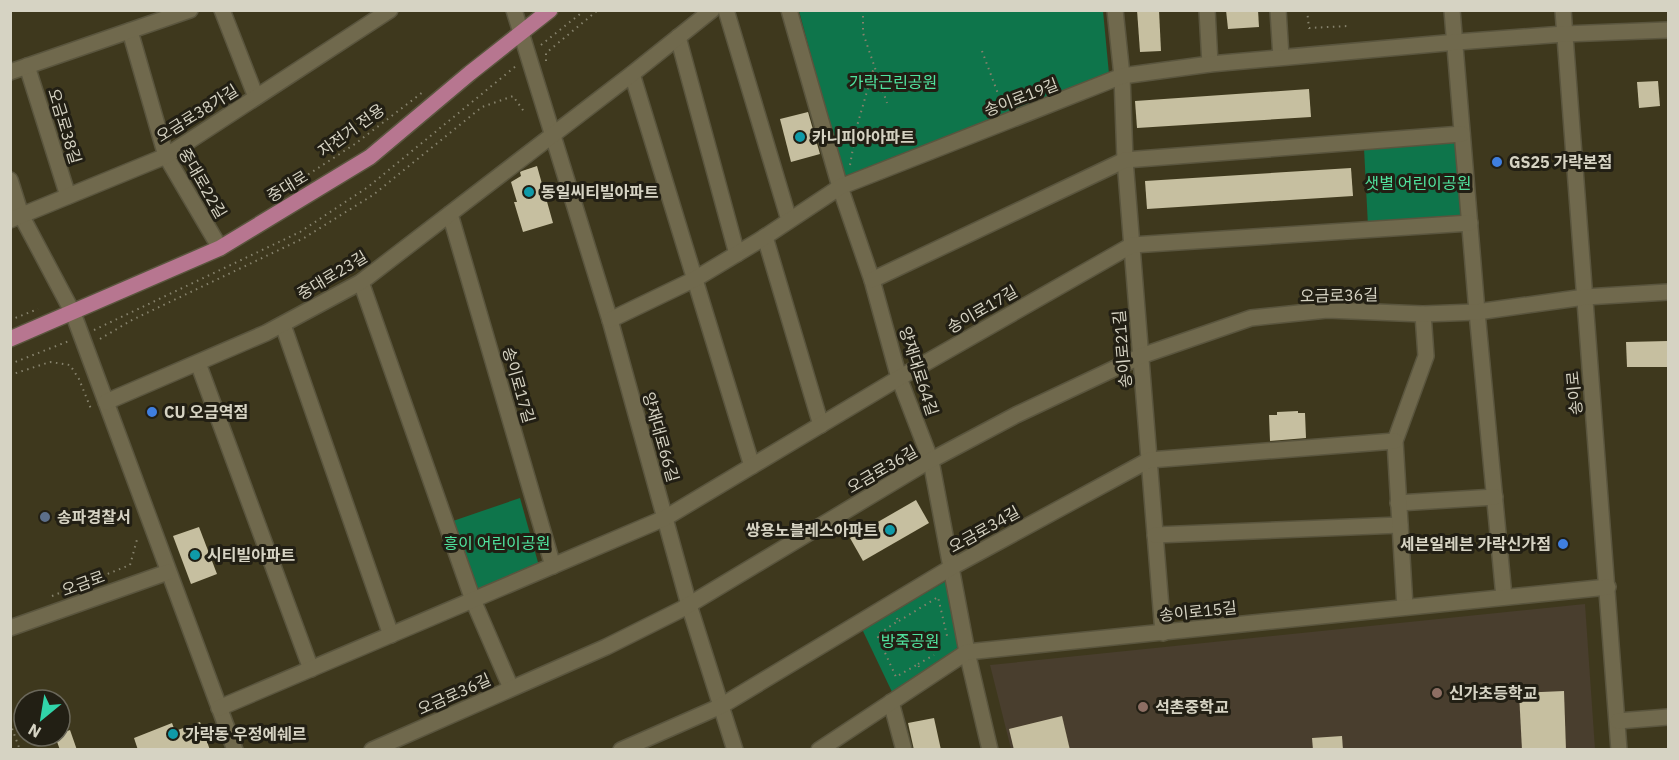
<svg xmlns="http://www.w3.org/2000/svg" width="1679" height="760" font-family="'IBM Plex Sans','Noto Sans KR',sans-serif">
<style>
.education{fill:#493e2e}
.green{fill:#0e754b}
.building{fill:#c6bfa0}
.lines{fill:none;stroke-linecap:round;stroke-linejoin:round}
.minor-casing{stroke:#5a553e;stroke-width:18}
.major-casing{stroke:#5a553e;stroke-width:18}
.path{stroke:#86826c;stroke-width:2;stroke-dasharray:1.5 4.5;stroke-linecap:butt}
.minor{stroke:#70694d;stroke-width:15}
.major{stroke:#b77690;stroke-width:15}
.culture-dot{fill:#0f9aa8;stroke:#221f14;stroke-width:2}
.shop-dot{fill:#3f7fe0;stroke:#221f14;stroke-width:2}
.service-dot{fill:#5c6f8a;stroke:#221f14;stroke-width:2}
.education-dot{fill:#8d6e63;stroke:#221f14;stroke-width:2}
.labels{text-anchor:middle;stroke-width:6;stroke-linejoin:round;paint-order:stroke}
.park-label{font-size:16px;fill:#50e39e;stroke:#221f14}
.street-label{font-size:16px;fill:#d6d3c3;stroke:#221f14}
.poi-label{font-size:16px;font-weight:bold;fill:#d6d3c3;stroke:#221f14;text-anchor:start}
</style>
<rect width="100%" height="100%" fill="#3e381d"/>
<polygon class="education" points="1585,604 1595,749 1011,749 990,665"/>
<g class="green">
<polygon points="799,11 1103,11 1109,74 844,178"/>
<polygon points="1456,141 1462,218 1368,226 1364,148"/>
<polygon points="520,498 539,566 476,592 453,521"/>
<polygon points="948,580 959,649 893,694 862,629"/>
</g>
<g class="building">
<polygon points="1137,10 1159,10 1161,51 1140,52"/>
<polygon points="1226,10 1258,10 1259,27 1228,29"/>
<polygon points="1658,81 1660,106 1639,108 1637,82"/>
<polygon points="1309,89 1311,117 1137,128 1135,101"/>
<polygon points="808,112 820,154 791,162 780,119"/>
<polygon points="537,166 553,223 523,232 514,202 517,202 511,182 521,176 520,172 522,171"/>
<polygon points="1351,168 1353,196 1147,209 1145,181"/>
<polygon points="1668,341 1668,367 1627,367 1626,342"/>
<polygon points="1298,411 1298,413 1305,413 1306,438 1270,441 1269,415 1277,415 1277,412"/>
<polygon points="916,500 929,523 863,561 850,538"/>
<polygon points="199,527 217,574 191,584 173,536"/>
<polygon points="1564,691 1566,750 1522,750 1519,693"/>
<polygon points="1062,716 1070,750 1014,750 1009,729"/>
<polygon points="934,718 941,750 914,750 908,723"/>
<polygon points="200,722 210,750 138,750 134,738 172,723 175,731"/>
<polygon points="70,730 77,750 60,750 55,736 60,736 60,734"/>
<polygon points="1342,736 1343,750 1313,750 1312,738"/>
</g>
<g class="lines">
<defs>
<g id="minor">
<polyline points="222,10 256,97"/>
<polyline points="514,10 610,320 689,605 735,750"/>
<polyline points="726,10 789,220"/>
<polyline points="789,10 840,187 872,280 899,378 931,461 967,652 990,750"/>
<polyline points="1115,10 1122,76 1125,160 1163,633"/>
<polyline points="1207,10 1210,64"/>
<polyline points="1278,10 1281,57"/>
<polyline points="1452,10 1477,312 1504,597"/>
<polyline points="1563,10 1619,750"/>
<polyline points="130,31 166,156 220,248"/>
<polyline points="678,37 737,254"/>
<polyline points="27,66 68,196"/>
<polyline points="10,72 190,10"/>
<polyline points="632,74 752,466"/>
<polyline points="10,180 21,215 73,313 235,750"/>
<polyline points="450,214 553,566"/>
<polyline points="10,220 166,156 390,10"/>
<polyline points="765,237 821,425"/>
<polyline points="872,280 1125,160 1462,134"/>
<polyline points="361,282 473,600 511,688"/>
<polyline points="610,320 695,279 760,240 840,187 1122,76 1210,64 1457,42 1564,34 1668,30"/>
<polyline points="283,325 391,635"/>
<polyline points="198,363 311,669"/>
<polyline points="106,402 266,333 361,282 632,74 712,10"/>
<polyline points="1398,503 1495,497"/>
<polyline points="1155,535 1400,525"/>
<polyline points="1405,607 1395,441 1426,356 1423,314"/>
<polyline points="10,628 168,572"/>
<polyline points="891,702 904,750"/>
<polyline points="219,708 665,518 899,378 1132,245 1470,223"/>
<polyline points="1618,721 1668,717"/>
<polyline points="372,750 606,647 682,609 922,465 1016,415 1141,356 1251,318 1327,310 1423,314 1477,312 1585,297 1668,292"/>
<polyline points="621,750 721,706 952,567 1149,460 1395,441"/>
<polyline points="819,750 967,652 1608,587"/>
</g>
<polyline id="major" points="10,339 220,248 370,157 470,73 550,10"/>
</defs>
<use href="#minor" class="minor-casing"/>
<use href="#major" class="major-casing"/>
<g class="path">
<polyline points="863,10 863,33 887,103"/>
<polyline points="1307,10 1309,28 1348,26"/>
<polyline points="541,45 585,10"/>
<polyline points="982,51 1003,107"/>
<polyline points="546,61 546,53 598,10"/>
<polyline points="850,165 857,126 874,67"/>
<polyline points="278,194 355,144 423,92"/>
<polyline points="10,320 38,309"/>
<polyline points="94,330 300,232 368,187 516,66"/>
<polyline points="100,339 132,320 304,238 373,195 482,107 513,96 525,113"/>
<polyline points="10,364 69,341"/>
<polyline points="10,375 50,362 70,365 79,379 91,409"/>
<polyline points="52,596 130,565 138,536"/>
<polyline points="897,618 898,621 877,635 896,677 918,664 919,667"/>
<polyline points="899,621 938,597 948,640"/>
<polyline points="918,664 934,655"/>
<polyline points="10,723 20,750"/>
</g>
<use href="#minor" class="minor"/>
<use href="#major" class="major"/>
</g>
<g class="culture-dot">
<circle cx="800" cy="137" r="6"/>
<circle cx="529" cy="192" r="6"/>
<circle cx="890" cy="530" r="6"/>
<circle cx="195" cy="555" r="6"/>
<circle cx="173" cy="734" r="6"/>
</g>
<g class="shop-dot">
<circle cx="1497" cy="162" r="6"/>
<circle cx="152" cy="412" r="6"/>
<circle cx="1563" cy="544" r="6"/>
</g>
<circle class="service-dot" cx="45" cy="517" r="6"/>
<g class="education-dot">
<circle cx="1437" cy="693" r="6"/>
<circle cx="1143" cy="707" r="6"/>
</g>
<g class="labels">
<g class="park-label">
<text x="893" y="88">가락근린공원</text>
<text x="1418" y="189">샛별 어린이공원</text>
<text x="497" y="549">흥이 어린이공원</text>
<text x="910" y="647">방죽공원</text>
</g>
<g class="street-label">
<text transform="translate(1021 97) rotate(-21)" y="6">송이로19길</text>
<text transform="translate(197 113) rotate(-32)" y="6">오금로38가길</text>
<text transform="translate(65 126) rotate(73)" y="6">오금로38길</text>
<text transform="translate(351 130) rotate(-36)" y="6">자전거 전용</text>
<text transform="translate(203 183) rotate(60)" y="6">중대로22길</text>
<text transform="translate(287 186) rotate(-31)" y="6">중대로</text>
<text transform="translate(332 275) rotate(-31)" y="6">중대로23길</text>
<text transform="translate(1339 295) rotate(-1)" y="6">오금로36길</text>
<text transform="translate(982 309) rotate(-30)" y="6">송이로17길</text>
<text transform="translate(1122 349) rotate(-95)" y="6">송이로21길</text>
<text transform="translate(919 371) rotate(72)" y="6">양재대로64길</text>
<text transform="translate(519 385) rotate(74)" y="6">송이로17길</text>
<text transform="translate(1574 393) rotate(-95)" y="6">송이로</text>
<text transform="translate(661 437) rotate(74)" y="6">양재대로66길</text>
<text transform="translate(882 469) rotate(-30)" y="6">오금로36길</text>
<text transform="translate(984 529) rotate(-29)" y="6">오금로34길</text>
<text transform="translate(83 583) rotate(-20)" y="6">오금로</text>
<text transform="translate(1198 611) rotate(-6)" y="6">송이로15길</text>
<text transform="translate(454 694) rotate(-24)" y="6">오금로36길</text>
</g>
<g class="poi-label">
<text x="812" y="143">카니피아아파트</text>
<text x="1509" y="168">GS25 가락본점</text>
<text x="541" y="198">동일씨티빌아파트</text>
<text x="164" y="418">CU 오금역점</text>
<text x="57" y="523">송파경찰서</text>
<text x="878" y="536" text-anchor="end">쌍용노블레스아파트</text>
<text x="1551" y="550" text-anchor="end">세븐일레븐 가락신가점</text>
<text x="207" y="561">시티빌아파트</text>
<text x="1449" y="699">신가초등학교</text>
<text x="1155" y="713">석촌중학교</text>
<text x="185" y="740">가락동 우정에쉐르</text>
</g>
</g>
<rect width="1679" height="760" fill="none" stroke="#d6d3c3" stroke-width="24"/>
<g transform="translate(42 718) rotate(210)"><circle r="28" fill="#221f14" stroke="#6a675a" stroke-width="1.5"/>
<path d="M0-4.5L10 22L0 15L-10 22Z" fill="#31d4a9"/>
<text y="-9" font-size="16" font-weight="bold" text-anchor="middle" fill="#d6d3c3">N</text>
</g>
</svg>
